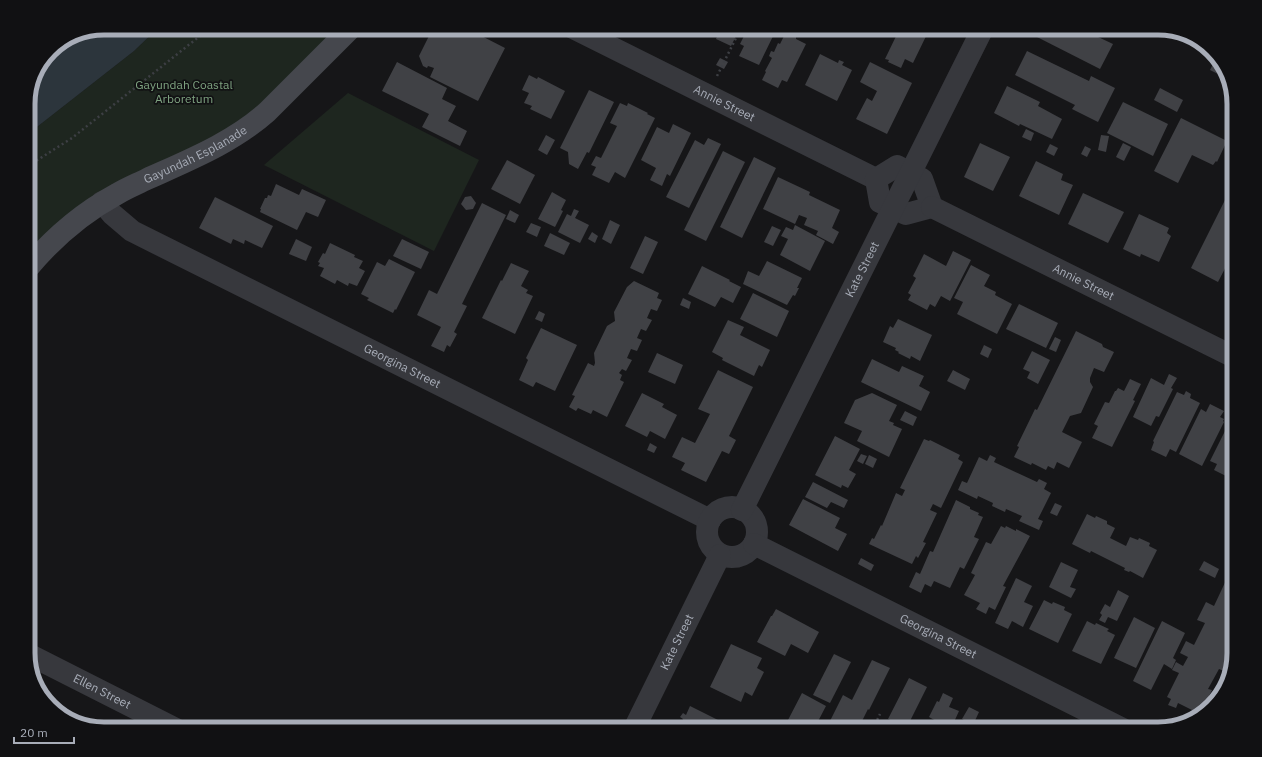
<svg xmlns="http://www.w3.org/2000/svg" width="1262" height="757" font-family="'IBM Plex Sans',sans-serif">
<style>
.green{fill:#1e261f}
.water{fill:#2c353c}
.building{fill:#404145}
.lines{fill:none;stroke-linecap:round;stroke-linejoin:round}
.path{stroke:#3d3f44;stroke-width:2.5;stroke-dasharray:2 3;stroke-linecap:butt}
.street{stroke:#37383d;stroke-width:22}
.secondary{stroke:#45474d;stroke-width:22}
.labels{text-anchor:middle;stroke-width:3.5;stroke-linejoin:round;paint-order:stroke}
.park-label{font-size:12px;fill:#7fa381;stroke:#111113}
.street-label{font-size:12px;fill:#a8adb8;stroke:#111113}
.rim{fill:none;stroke:#a8adb8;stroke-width:5}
</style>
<rect width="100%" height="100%" fill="#161618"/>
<g class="green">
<polygon points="158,28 351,28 267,112 118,193 28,268 28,134 134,51"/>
<polygon points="348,93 479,160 434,251 264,165"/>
</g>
<polygon class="water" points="104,28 158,28 134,51 28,134 28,99 50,50 75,34"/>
<g class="building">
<polygon points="433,28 466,28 505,48 478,101 430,77 434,68 428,66 427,68 423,66 419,56"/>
<polygon points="705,28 740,28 731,46 716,39 718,34"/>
<polygon points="748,28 777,28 759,65 739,56 744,46 740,44"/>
<polygon points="900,28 930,28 913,63 905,59 901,68 888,62 889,60 885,59"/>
<polygon points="1041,28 1079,28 1113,44 1100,69 1037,37"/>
<polygon points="786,32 796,37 796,39 806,44 787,82 782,80 778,88 762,80 766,72 765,71 772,58 769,56 771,51 774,52 778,43 780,44"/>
<polygon points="1027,51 1089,81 1091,76 1115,88 1098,122 1072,109 1075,105 1015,75"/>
<polygon points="820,54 838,63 839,60 844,62 842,65 852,70 837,101 805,85"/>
<polygon points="720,58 728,62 724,69 716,65"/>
<polygon points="1216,58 1224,66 1228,79 1210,70"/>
<polygon points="397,62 447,88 442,99 456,106 448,121 467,131 460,146 422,127 429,114 382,91"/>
<polygon points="870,62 912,83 887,134 856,119 867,98 872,101 877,91 860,82"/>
<polygon points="529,75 537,79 538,77 565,91 551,119 530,109 532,106 524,103 529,93 522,90"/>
<polygon points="1007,86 1040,102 1038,106 1062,119 1052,139 1020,124 1019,126 994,113"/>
<polygon points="1160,88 1183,100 1177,112 1154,100"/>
<polygon points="589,90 614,102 589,153 587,152 578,169 569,164 568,152 560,148"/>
<polygon points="1123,102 1168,124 1153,156 1107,133"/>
<polygon points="620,103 627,106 628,103 648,113 647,114 655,118 625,178 615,172 609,183 592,175 596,167 591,165 596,156 601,158 617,126 610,123"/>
<polygon points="1181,118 1227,141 1217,162 1216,161 1213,165 1192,155 1178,183 1154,171"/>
<polygon points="673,124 691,133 670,176 667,174 662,186 650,180 656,168 641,160 657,127 669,133"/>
<polygon points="1026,129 1034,133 1031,141 1022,137"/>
<polygon points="546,135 555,140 547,155 538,150"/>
<polygon points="1101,135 1109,136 1106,152 1098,150"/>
<polygon points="708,138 721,144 689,208 666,197 695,140 704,145"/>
<polygon points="980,143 1010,157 993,191 964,177"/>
<polygon points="1123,143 1131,147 1124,161 1116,157"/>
<polygon points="1050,144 1058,148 1054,156 1046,152"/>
<polygon points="1085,146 1091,149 1087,157 1081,154"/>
<polygon points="723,151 745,162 706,241 684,230"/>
<polygon points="754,157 776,168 742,238 720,227"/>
<polygon points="507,160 535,175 520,204 491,189"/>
<polygon points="1036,161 1063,174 1061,180 1073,185 1059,215 1019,196"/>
<polygon points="778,177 810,192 809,195 840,210 832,228 839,232 833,244 816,235 818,231 804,225 807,218 799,215 795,224 763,209"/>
<polygon points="1234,182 1234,251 1218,282 1191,268"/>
<polygon points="276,184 299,195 302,189 326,200 318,217 306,212 297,230 260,212 261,209 260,209 265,198 267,198 268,195 271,196"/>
<polygon points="552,192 566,200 561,210 563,211 555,227 538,219"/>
<polygon points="1083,193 1124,212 1108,243 1068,224"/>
<polygon points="471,196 476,203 473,209 466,210 461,204 465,197"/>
<polygon points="215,197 273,226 262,248 245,240 244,244 233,239 231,244 199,228"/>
<polygon points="482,203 506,215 462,304 467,306 454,332 457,334 450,347 447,345 444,352 431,346 441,327 417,315 429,290 437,294"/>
<polygon points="574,209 579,211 575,218 589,225 580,243 558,232 567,214 571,216"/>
<polygon points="510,210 519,215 515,223 506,219"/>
<polygon points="1139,214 1169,228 1167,233 1171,236 1159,262 1141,254 1140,257 1123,249"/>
<polygon points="610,220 620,225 611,244 602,239"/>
<polygon points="531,223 541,227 537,237 526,232"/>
<polygon points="795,225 825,241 810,271 780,255 788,239 781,236 786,227 793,230"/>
<polygon points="772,226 781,230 773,246 764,242"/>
<polygon points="592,232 598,236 595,243 588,239"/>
<polygon points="550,233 570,243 564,255 544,246"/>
<polygon points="645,236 658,242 643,274 630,268"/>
<polygon points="296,239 312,247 306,261 289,254"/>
<polygon points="402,239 429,252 421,269 393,256"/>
<polygon points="330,243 355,255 354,257 363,261 359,268 365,271 357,286 349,283 348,286 337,280 335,284 320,276 324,268 318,266 320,263 318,262 323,253 325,254"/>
<polygon points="953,251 971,260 950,301 941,296 935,307 930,304 927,310 908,300 911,295 908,293 916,278 913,276 924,254 946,266"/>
<polygon points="389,259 415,272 396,310 395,309 393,313 367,300 369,298 361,294 377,262 385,266"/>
<polygon points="767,261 802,278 797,288 799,288 795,296 793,295 787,305 743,284 748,271 759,276"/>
<polygon points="511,263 529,271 521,286 528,290 526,293 533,296 515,334 482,318 501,280 502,281"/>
<polygon points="971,265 990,275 984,286 996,292 995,295 1012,304 997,334 957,314 963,302 954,298"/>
<polygon points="702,266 730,280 729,281 741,287 733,303 721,297 715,307 688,294"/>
<polygon points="1234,280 1234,301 1226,297"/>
<polygon points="634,281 659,293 657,298 662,300 657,311 651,309 647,318 652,320 646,331 641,329 637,338 642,340 637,351 631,349 627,358 632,360 626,371 622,369 619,373 622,375 620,380 624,382 607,417 593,410 591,414 578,408 576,411 569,407 575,396 572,395 588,363 594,366 595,363 594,353 607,326 615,321 614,312 627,287"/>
<polygon points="753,293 789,311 777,337 740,319"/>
<polygon points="683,298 691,302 689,309 680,305"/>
<polygon points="1019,304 1058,323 1046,348 1006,329"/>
<polygon points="539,311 545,314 542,322 535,319"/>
<polygon points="898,319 932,335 920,361 911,356 910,359 898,353 899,352 895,350 896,348 883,342 890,326 893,328"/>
<polygon points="728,320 744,327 740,335 770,350 762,367 759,365 754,376 722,360 723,358 712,352"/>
<polygon points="541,328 577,345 555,391 536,382 533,387 519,380 528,360 526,358"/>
<polygon points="1076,331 1102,344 1103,347 1114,352 1104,372 1094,368 1090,378 1090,382 1093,387 1081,413 1070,416 1062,432 1082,442 1069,468 1057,462 1054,469 1048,466 1046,470 1032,463 1031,465 1014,457 1019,447 1017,446 1035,409 1037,410"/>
<polygon points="1055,337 1061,340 1056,352 1049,349"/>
<polygon points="984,345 992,349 988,358 980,354"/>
<polygon points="1032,351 1050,360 1038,384 1027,378 1030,372 1023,369"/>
<polygon points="657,353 683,365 675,384 648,372"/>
<polygon points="872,359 899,372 902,366 924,376 919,386 930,392 921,411 861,382"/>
<polygon points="718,370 753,387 729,436 736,440 729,454 722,451 706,482 681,470 685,463 672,457 682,437 695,443 710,414 698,409"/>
<polygon points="953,370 970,379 965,390 947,381"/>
<polygon points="1169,374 1177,378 1171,388 1173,389 1159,417 1156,416 1151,426 1133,417 1151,378 1164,385"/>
<polygon points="1130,379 1141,384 1133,400 1135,401 1112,447 1092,438 1098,426 1094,424 1105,402 1109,403 1115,391 1116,391 1118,388 1124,391"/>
<polygon points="1186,391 1191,394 1190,398 1200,403 1176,452 1170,449 1166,457 1151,450 1154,442 1153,441 1177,392 1184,395"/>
<polygon points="642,393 664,404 662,407 677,415 665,439 650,431 647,437 625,426"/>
<polygon points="872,393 897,405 889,421 894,423 893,425 902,429 889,457 857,441 862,431 844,423 855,400"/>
<polygon points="1210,404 1224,411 1220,417 1224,419 1223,421 1224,422 1202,466 1179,454 1201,409 1206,412"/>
<polygon points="905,411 917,417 913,426 900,420"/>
<polygon points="1232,417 1234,419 1234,470 1230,478 1214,470 1217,464 1210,461"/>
<polygon points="835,436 860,449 849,470 856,474 848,488 842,485 841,488 815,475"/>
<polygon points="924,439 929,441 930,440 960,455 958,459 963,462 941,508 933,504 930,510 937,513 923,542 926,543 918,558 916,556 912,564 869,544 872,538 874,539 881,525 882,526 896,493 902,496 905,490 900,488"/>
<polygon points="650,443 657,447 654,453 647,450"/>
<polygon points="861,454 867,456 863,464 857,461"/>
<polygon points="869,455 877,459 873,468 865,464"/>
<polygon points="990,455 996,458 994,462 1037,482 1039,479 1047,483 1044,489 1051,493 1038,519 1043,521 1039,530 1019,521 1022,516 1006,509 1005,512 992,506 993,503 978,496 977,499 958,490 962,481 967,483 979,457 987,461"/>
<polygon points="813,482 848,500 844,508 831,502 827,508 805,497"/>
<polygon points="803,499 840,518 835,528 847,534 838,551 789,525"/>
<polygon points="956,500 970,507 970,509 979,513 978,515 983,517 974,537 979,539 964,569 960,567 950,588 934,581 931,587 925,584 921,593 909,587 916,572 920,574 930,551 933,552"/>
<polygon points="1055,503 1062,506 1057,516 1050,513"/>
<polygon points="1087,514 1095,518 1096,516 1107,521 1107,524 1115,528 1110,538 1126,546 1130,537 1138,540 1139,538 1150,543 1149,546 1157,550 1143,578 1130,571 1129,572 1124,570 1125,568 1091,551 1090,553 1072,544"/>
<polygon points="1001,526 1005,528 1006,526 1016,531 1016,529 1030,536 1003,586 1006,587 995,610 989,607 986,614 976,609 980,603 964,595 975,575 971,573 986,542 991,544"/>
<polygon points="861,558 874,565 871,571 858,564"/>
<polygon points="1204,561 1219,569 1215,578 1199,570"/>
<polygon points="1061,562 1078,570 1070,587 1076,589 1071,598 1049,587"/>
<polygon points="1229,574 1234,577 1234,651 1224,671 1219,669 1208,689 1212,690 1200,714 1178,703 1176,708 1168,705 1171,699 1167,697 1179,673 1172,670 1176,662 1183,666 1188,657 1180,653 1186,641 1194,645 1205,623 1197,620 1206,602 1214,606"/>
<polygon points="1016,578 1032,586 1024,602 1033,606 1023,627 1012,621 1008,629 995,623"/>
<polygon points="1118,590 1129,596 1117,621 1108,617 1105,623 1099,620 1102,615 1100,613 1105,604 1110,607"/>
<polygon points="1044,600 1052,604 1053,602 1065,607 1064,610 1072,614 1058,643 1029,629"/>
<polygon points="776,609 819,632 808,653 791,644 785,656 757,642 771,616 772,616"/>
<polygon points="1134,617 1155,628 1136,668 1114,658"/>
<polygon points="1087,621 1095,625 1096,623 1109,629 1107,631 1115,635 1101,664 1072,651"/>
<polygon points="1162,621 1185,633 1173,658 1176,660 1172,669 1164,664 1151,690 1133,681"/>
<polygon points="731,644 762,658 757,668 764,672 752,696 745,692 741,702 710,687"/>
<polygon points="834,654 851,662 830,703 813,695"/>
<polygon points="872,660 890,668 869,710 868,709 858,729 826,729 843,695 852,700"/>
<polygon points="909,678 927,687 907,727 911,729 886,729 890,720 888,719"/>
<polygon points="802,693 826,706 814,729 787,729 791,721 788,720"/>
<polygon points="943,693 953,698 949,707 959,711 954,722 966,728 966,729 931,729 936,721 929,717 937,701 939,702"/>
<polygon points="690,706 730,726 729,729 681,729 679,728 683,719 680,717 683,713 686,715"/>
<polygon points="969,707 979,712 973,725 962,719"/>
<polygon points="757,720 769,726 767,729 753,729"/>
<polygon points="996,723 1009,729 993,729"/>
</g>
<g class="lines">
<g class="path">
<polyline points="717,76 741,28"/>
<polyline points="28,166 72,138 210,28"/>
<polyline points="873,729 880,714"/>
</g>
<g class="street">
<path id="s1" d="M 573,28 L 876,179"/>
<polygon points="897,166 922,179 932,207 906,214 880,202 876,179"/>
<path id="s2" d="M 102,202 L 112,214 L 132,231 L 710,520"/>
<path id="s3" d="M 932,207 L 1234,357"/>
<circle cx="732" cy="532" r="25"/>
<path id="s4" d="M 742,510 L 983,28"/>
<path id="s5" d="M 754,544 L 1123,729"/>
<path id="s6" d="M 28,654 L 176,729"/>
<path id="s7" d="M 634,729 L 720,555"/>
</g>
<path class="secondary" id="s8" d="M 28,268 C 53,238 82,213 117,194 C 127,188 137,184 147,179 C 189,160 232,143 267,112 L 351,28"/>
</g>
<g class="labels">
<g class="park-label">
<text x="184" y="89">Gayundah Coastal<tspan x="184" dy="14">Arboretum</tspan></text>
</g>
<g class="street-label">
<text dy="4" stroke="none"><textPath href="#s1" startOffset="169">Annie Street</textPath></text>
<text dy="4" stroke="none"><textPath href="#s8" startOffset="204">Gayundah Esplanade</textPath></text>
<text dy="4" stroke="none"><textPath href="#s4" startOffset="269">Kate Street</textPath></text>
<text dy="4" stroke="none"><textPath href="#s3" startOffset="169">Annie Street</textPath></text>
<text dy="4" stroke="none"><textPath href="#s2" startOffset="344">Georgina Street</textPath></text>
<text dy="4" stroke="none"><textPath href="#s5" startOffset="206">Georgina Street</textPath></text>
<text dy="4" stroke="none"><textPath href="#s7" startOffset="97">Kate Street</textPath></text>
<text dy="4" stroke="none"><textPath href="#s6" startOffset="83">Ellen Street</textPath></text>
</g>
</g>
<path d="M0 0H1262V757H0ZM104 35H1158A69 69 0 0 1 1227 104V653A69 69 0 0 1 1158 722H104A69 69 0 0 1 35 653V104A69 69 0 0 1 104 35Z" fill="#111113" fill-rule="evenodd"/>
<path class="rim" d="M104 35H1158A69 69 0 0 1 1227 104V653A69 69 0 0 1 1158 722H104A69 69 0 0 1 35 653V104A69 69 0 0 1 104 35Z"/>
<path d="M14 737v6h60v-6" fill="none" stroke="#a8adb8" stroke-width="2"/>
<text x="20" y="737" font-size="12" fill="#a8adb8" stroke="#111113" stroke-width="3" paint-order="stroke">20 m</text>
</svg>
